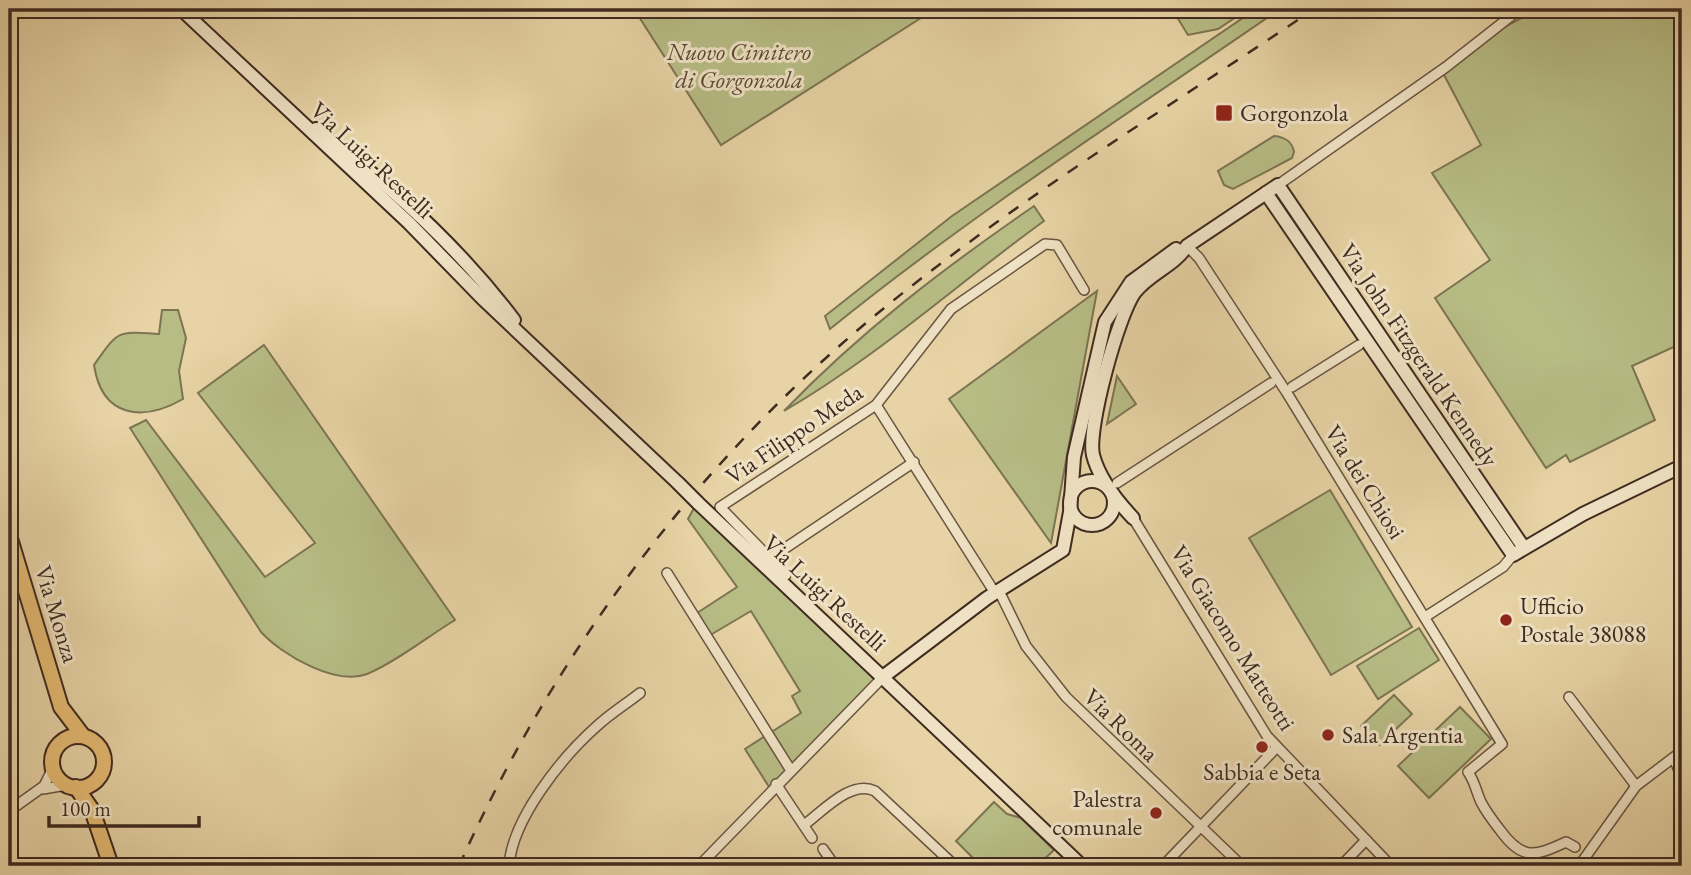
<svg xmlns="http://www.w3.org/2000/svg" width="1691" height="875" font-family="'EB Garamond',serif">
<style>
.green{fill:#b7bc85;stroke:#7c7453;stroke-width:2}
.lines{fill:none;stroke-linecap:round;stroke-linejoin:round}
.street-casing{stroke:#6a5542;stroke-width:12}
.secondary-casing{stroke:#402b21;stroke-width:16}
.primary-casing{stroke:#402b21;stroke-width:18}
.street{stroke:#efe2c4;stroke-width:9}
.secondary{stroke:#efe2c4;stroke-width:12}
.primary{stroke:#e4ba72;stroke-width:14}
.rail{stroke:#402b21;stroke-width:2.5;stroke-dasharray:12 12;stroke-linecap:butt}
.secondary-bridge-casing{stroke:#402b21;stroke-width:16;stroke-linecap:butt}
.secondary-bridge{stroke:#efe2c4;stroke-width:12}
.poi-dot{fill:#8f2418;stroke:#efe2c4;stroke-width:2.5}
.labels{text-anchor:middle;stroke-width:6;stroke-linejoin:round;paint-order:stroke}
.park-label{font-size:24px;font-style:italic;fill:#584835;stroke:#efe2c4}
.poi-label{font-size:24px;fill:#402b21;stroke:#efe2c4;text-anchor:start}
.street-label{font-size:24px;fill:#402b21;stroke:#efe2c4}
</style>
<rect width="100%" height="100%" fill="#e7d3a5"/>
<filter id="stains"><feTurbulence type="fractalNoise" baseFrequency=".00286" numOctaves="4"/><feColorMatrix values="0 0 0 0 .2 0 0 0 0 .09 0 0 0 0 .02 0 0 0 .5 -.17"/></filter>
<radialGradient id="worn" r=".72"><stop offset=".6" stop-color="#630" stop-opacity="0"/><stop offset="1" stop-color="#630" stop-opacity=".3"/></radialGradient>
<g class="green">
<polygon points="634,9 935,9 721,145"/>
<polygon points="1172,9 1248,9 1218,29 1188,35"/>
<path d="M 1256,9 L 1280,9 C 1128,114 973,213 830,329 L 825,316 L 952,216 Z"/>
<polygon points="1540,9 1682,9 1682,347 1680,344 1632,366 1655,420 1570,462 1566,455 1546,468 1435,298 1490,260 1432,173 1481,145 1443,73 1504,27"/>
<path d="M 1274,136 C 1285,137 1292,141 1294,152 L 1292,158 L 1233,189 L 1224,185 L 1218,171 Z"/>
<path d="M 1034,206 L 1044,221 C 957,284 877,357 784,411 C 860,332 944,268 1034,206 Z"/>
<polygon points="1097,291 1051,543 949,399"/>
<path d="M 162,310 L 178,310 L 186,338 L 179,371 L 183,399 C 143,422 102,418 94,365 C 119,330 116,331 159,334 Z"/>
<path d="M 264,345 L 455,620 C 430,635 393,664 367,674 C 336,686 282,655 261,632 L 130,428 L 146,420 L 265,577 L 315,543 L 198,393 Z"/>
<polygon points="1117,376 1136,404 1107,424"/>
<polygon points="1330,490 1412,627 1331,675 1249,538"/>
<polygon points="694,508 884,678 771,790 745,749 801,713 792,696 800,691 751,611 707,637 694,615 737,587 688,519"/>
<polygon points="1419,628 1439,660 1378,699 1357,666"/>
<polygon points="1394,695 1412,714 1379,745 1361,726"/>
<polygon points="1460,707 1491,739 1429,798 1398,766"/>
<polygon points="994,802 1007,814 1021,818 1054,850 1037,866 974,866 970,863 974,859 956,841"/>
</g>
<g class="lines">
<defs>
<g id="street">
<polyline points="1278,185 1446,67 1520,9"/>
<path d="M 1187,246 L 1199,258 L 1287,393 L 1502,744 L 1468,772 C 1475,782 1476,791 1481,802 C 1486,812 1493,821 1500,830 C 1522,860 1534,857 1566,842 L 1575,847"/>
<polyline points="1292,387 1359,345"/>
<polyline points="876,405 995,593"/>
<polyline points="1117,483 1271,383"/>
<polyline points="1133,518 1267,736 1391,866"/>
<polyline points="769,559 914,462"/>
<polyline points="667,573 790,769"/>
<polyline points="786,575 720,507 876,405 951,309 1045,244 1057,245 1084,290"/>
<polyline points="999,591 1026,646 1066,697 1242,866"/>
<polyline points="1425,617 1503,567 1513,555"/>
<polyline points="1569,697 1636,786"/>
<polyline points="1674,758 1682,778"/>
<polyline points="776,784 812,838"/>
<polyline points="43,789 66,785"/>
<polyline points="9,811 44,786 53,768"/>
<path d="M 804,825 C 822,812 851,779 875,791 L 955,866"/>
<polyline points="823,849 835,866"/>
<path d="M 509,866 C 512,819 562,757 597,726 C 610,714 626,704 640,693"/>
<polyline points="699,866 884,676"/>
<polyline points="1163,866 1277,747"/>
<polyline points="1341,866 1366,840"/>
<polyline points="1579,866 1636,786 1682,751"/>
</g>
<g id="secondary">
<polyline points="181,9 409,223 484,300 678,483"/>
<path d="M 316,129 C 389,184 459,247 514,320"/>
<polyline points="1266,193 1513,555 1583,514 1682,466"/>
<circle cx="1092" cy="503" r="22"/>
<polyline points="698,503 1082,866"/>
<path d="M 1133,518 C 1117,501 1099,479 1093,455 C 1087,429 1118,315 1135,292 C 1150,273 1174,266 1187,246 L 1278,185 L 1524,548"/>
<polyline points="884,676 987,598 1063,550 1070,512 1074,457 1105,322 1131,282 1176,249"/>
</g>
<g id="primary">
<polyline points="9,535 61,707 83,736"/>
<circle cx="78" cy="762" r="26"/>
<polyline points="76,787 92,810 111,866"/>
</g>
</defs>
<use href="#street" class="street-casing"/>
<use href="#secondary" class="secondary-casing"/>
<use href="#primary" class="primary-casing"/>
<use href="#street" class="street"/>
<use href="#secondary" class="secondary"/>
<use href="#primary" class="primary"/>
<path class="rail" d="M 459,866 C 554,653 697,462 878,313 C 1014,201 1168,108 1314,9"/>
<defs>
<polyline id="secondary-bridge" points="678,483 698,503"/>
</defs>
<use href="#secondary-bridge" class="secondary-bridge-casing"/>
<use href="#secondary-bridge" class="secondary-bridge"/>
</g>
<g class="poi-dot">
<rect x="1215" y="104" width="18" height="18" rx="3.5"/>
<circle cx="1506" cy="620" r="7"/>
<circle cx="1328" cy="735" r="7"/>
<circle cx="1262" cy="747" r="7"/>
<circle cx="1156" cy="813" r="7"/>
</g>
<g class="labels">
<g class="park-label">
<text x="739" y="60">Nuovo Cimitero<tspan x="739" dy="28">di Gorgonzola</tspan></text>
</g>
<g class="poi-label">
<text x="1240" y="121">Gorgonzola</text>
<text x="1520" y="614">Ufficio<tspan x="1520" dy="28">Postale 38088</tspan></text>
<text x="1342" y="743">Sala Argentia</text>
<text x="1262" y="780" text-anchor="middle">Sabbia e Seta</text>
<text x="1142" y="807" text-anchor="end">Palestra<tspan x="1142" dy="28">comunale</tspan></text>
</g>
<g class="street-label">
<text transform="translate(372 160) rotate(43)" y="8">Via Luigi Restelli</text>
<text transform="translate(1419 355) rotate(56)" y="8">Via John Fitzgerald Kennedy</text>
<text transform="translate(794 434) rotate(-34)" y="8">Via Filippo Meda</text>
<text transform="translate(1365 482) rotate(58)" y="8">Via dei Chiosi</text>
<text transform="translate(825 593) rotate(43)" y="8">Via Luigi Restelli</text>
<text transform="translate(57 614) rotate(73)" y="8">Via Monza</text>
<text transform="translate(1233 638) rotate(58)" y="8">Via Giacomo Matteotti</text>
<text transform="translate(1121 725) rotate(44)" y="8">Via Roma</text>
</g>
</g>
<rect width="1691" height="875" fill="none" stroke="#e7d3a5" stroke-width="35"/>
<rect x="10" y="10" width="1670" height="854" fill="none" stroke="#402b21" stroke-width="3.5"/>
<rect x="18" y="18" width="1656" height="840" fill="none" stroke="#402b21" stroke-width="2"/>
<path d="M49 816v10h150v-10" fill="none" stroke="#402b21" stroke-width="3.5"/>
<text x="60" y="816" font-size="21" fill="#402b21" stroke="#efe2c4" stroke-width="5" paint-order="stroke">100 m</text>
<rect width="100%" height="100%" filter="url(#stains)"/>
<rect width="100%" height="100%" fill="url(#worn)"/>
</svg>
